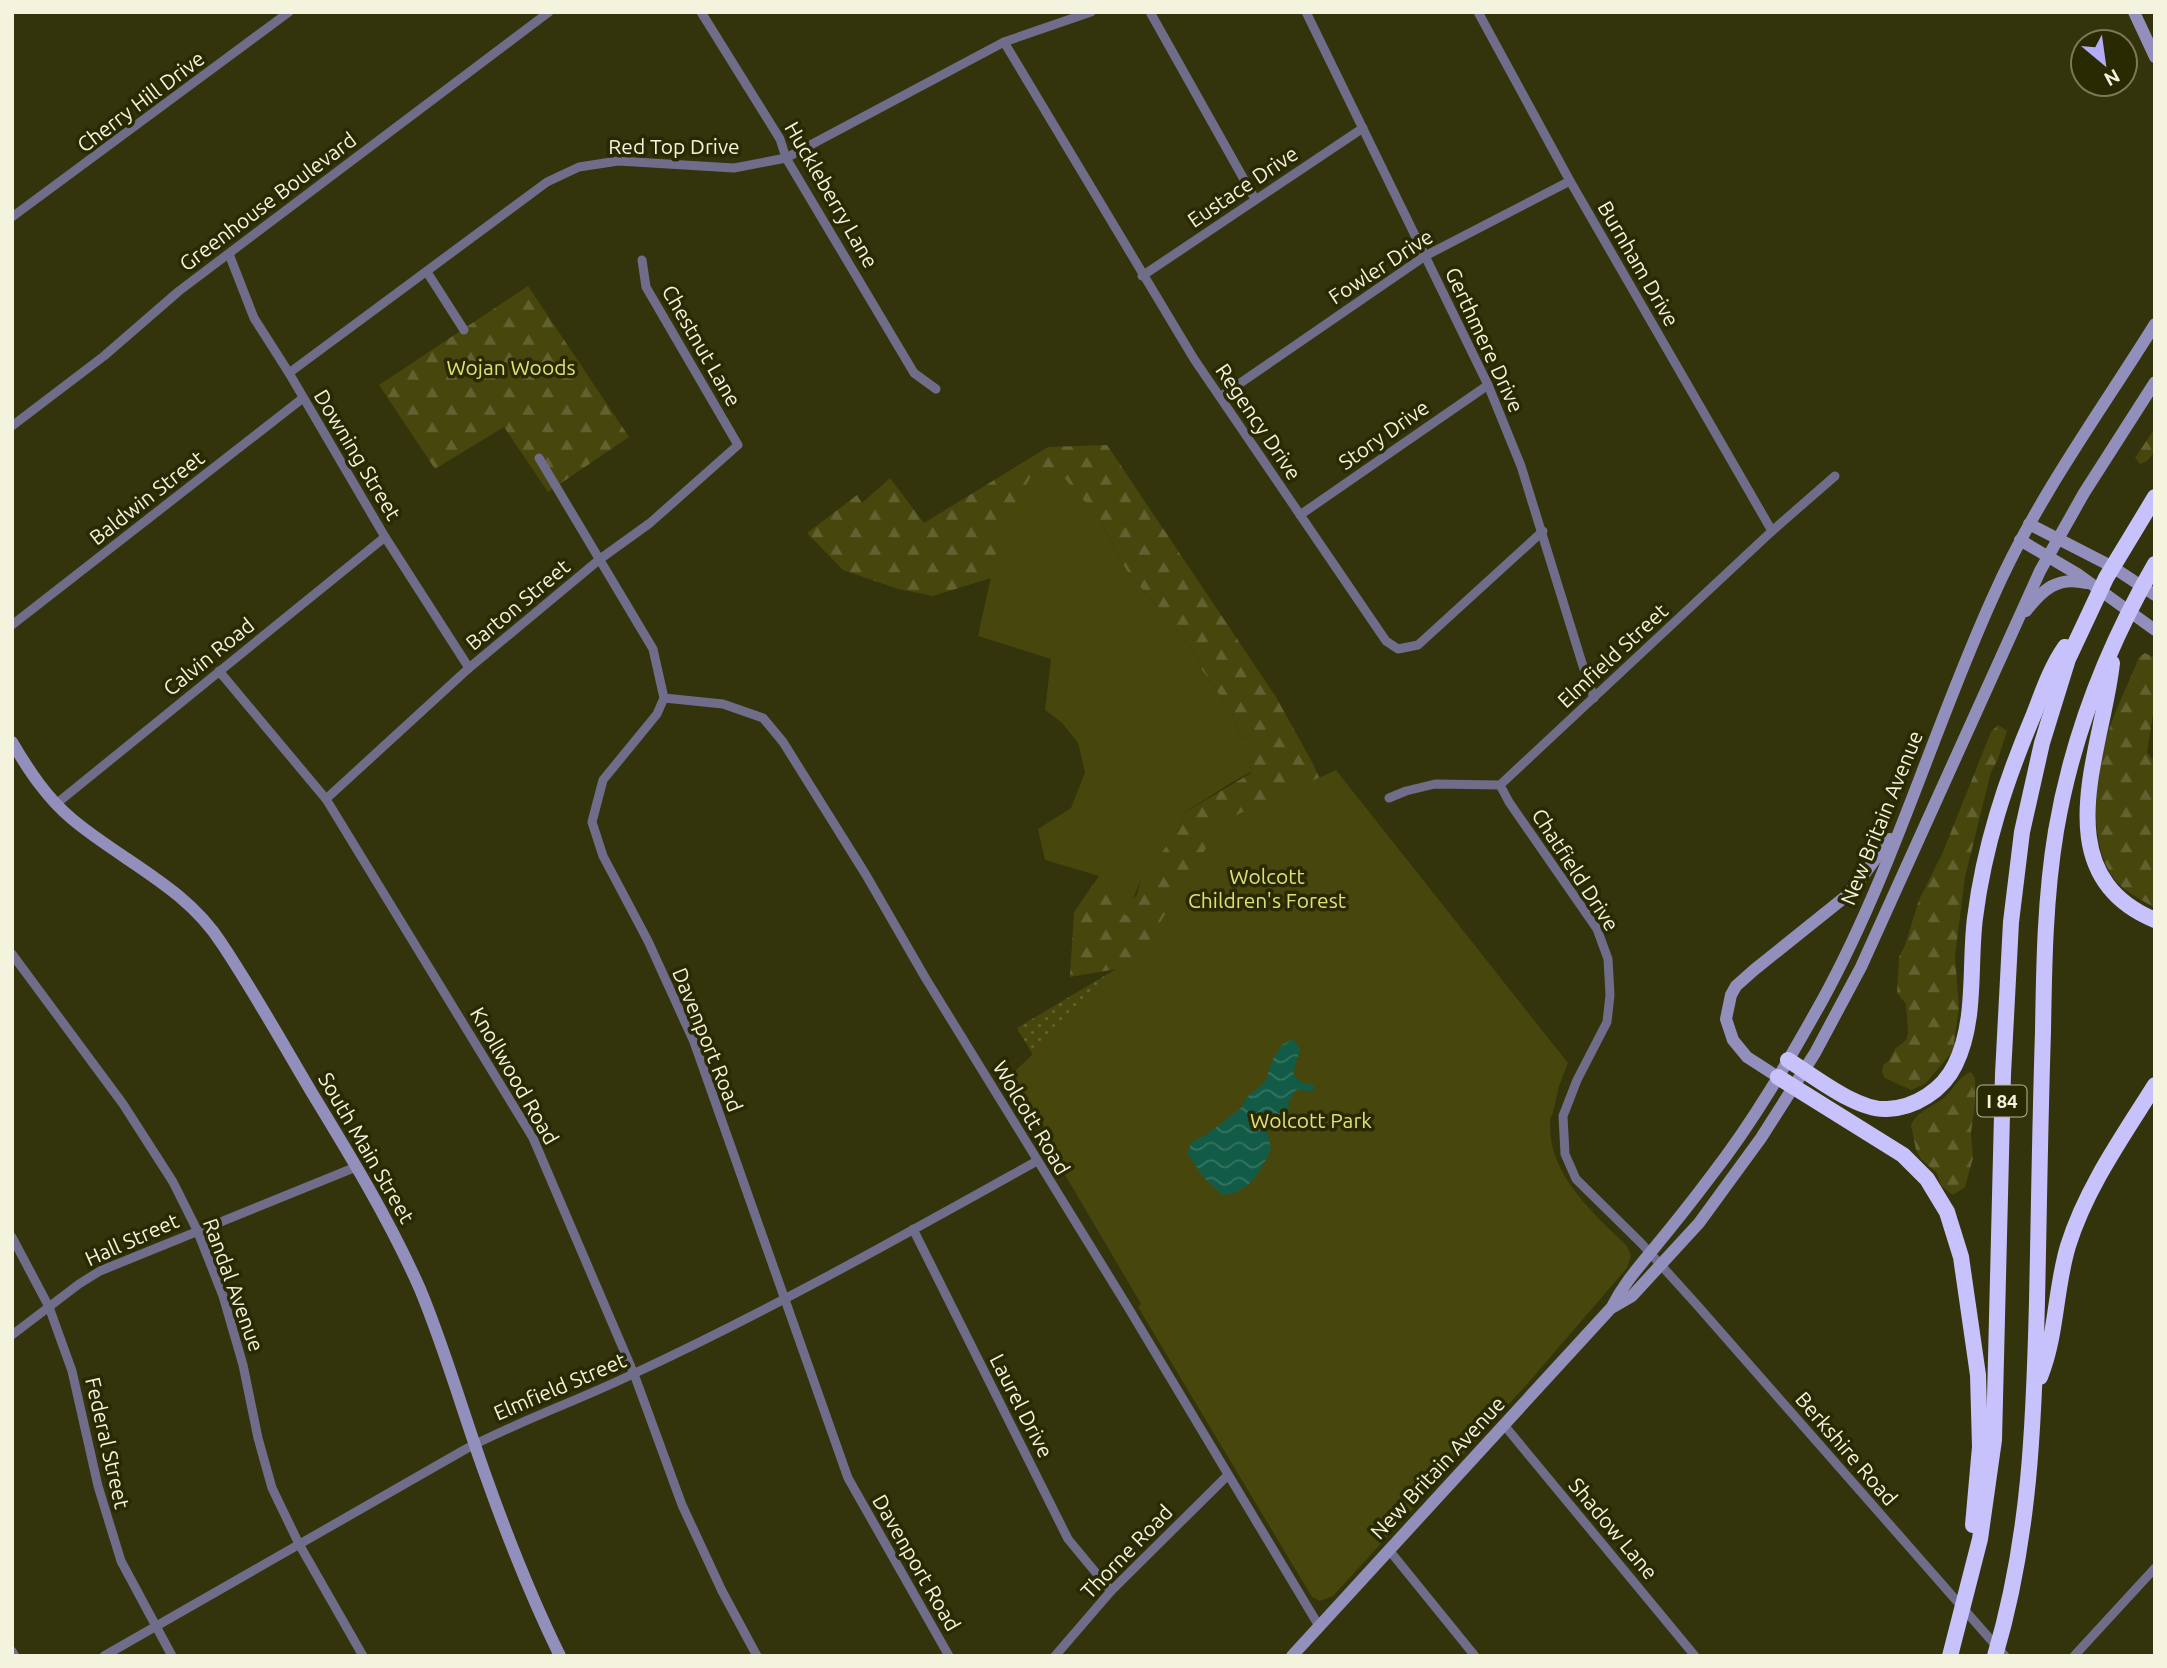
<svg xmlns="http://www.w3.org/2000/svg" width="2167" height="1668" font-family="Ubuntu,sans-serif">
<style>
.grass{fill:url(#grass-dots)}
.forest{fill:url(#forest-firs)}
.park{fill:#47460d}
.water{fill:url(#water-waves)}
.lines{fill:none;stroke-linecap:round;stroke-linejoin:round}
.street{stroke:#6f6d8a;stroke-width:9}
.secondary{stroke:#938fbc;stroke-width:12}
.highway{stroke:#c7c2fb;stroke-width:16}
.labels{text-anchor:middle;stroke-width:7;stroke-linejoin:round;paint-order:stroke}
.shield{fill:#292902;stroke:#b6b69c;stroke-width:2}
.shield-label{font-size:19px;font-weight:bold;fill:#f3f3de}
.street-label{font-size:21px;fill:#f3f3de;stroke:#292902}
.park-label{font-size:21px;fill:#e0e076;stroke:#292902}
</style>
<defs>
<pattern id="grass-dots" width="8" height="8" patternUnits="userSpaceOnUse" patternTransform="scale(1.75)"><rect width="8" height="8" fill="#47460d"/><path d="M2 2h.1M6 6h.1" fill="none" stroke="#626130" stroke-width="1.8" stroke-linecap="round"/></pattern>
<pattern id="forest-firs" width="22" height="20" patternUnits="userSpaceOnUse" patternTransform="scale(1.75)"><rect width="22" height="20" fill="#47460d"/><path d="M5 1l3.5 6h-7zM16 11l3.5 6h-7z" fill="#626130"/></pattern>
<pattern id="water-waves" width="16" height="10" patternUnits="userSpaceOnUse" patternTransform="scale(1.75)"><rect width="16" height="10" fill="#125c47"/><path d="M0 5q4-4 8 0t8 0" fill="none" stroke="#357461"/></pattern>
</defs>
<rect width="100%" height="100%" fill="#33330c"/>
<polygon class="grass" points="1126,963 1059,1099 1017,1028"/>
<g class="forest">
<polygon points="528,286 629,437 548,492 504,427 435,469 379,385"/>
<polygon points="2155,428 2155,452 2147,461 2140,464 2135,458"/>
<polygon points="1107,445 1276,697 1312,762 1325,790 1558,1091 1552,1116 1142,1304 1039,1129 1130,991 1117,969 1070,977 1074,912 1099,876 1133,899 1137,895 1141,879 1178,830 1184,813 1251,773 1250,763 1254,750 1249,738 1241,736 1232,713 1202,670 1193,649 1126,570 1099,518 1053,478 1035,469 991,578 933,596 898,589 843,570 807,533 857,495 862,503 890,478 924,523 1048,447"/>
<path d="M 2145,653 L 2155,658 L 2155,702 L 2147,752 L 2151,758 L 2155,760 L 2155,908 C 2142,900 2125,892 2115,880 C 2086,842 2095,770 2110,727 C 2118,703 2130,681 2139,657 Z"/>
<polygon points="1998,725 2007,731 1998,759 1991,772 1965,877 1955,956 1959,1007 1953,1051 1925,1084 1911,1090 1885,1078 1882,1072 1883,1065 1889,1061 1895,1049 1906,1040 1908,1033 1906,1004 1897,993 1899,957 1905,945 1919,900 1943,852 1991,732"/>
<path d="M 1971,1072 L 1975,1078 L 1975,1103 L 1971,1133 L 1973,1158 L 1965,1187 L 1953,1195 L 1941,1186 L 1937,1173 L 1921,1159 L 1916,1150 L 1911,1125 C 1917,1111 1935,1106 1946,1096 C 1955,1087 1959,1076 1971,1072 Z"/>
</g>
<g class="park">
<path d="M 1035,469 L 1053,477 L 1060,473 L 1099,518 L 1126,570 L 1193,649 L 1202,670 L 1232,713 L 1241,736 L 1249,738 L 1255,751 L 1250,763 L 1251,772 L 1229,784 L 1184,813 L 1178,830 L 1155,862 L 1154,874 L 1141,879 L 1133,899 L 1136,906 L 1130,917 C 1115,912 1107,889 1099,876 L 1045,860 L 1038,829 L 1071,808 L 1085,772 L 1078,743 L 1062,723 L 1045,710 L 1051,659 L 978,636 L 1001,530 Z"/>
<path d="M 1336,770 L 1568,1063 C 1563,1076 1557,1090 1553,1104 C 1537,1165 1589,1209 1627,1246 L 1631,1256 L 1627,1268 L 1528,1383 L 1333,1596 L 1320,1601 L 1312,1597 L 1138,1307 L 1141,1304 L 1008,1078 L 1148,942 L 1223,821 Z"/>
</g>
<path class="water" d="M 1293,1039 L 1300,1049 L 1293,1073 L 1299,1081 L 1315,1086 L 1313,1091 L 1296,1090 L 1288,1103 L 1289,1109 L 1267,1130 L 1271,1149 C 1260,1171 1251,1192 1223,1195 L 1205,1179 L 1187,1153 L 1192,1142 L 1207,1134 L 1241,1108 L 1247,1097 L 1265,1082 L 1273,1059 L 1282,1045 Z"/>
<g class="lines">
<g class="street">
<polyline points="701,12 780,139 786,158 914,373 936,389"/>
<polyline points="1150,12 1255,199"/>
<polyline points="1306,12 1488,385 1521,466 1582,663 1594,698"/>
<polyline points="1478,12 1570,181 1772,531"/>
<polyline points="1004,42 1194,359 1386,641 1398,649 1418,645 1543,531"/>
<polyline points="12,217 289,12"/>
<polyline points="229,254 254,318 289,373 385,537 469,668"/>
<polyline points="427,272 464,330"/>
<polyline points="1142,276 1363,128"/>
<polyline points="289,373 547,182 579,167 618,161 734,168 786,158 1004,42 1091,12"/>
<polyline points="1220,397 1425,256 1570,181"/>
<polyline points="12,426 104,356 179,291 549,12"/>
<polyline points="539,458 653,649 664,698 657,714 603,780 592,822 603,856 648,941 694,1042 848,1478 949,1656"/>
<polyline points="1300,515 1488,385"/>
<polyline points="12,625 303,398"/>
<polyline points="219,671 326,799 533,1138 634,1374 682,1505 722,1591 757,1656"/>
<polyline points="664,698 723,704 763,718 783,742 866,875 926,979 1126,1304 1319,1626"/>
<polyline points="1500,785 1509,802 1597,929 1608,959 1610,995 1607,1022 1577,1080 1563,1116 1565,1154 1576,1179 1641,1243 1697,1305 2005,1656"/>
<polyline points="1389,798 1406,791 1435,784 1500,785 1772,531 1835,476"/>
<polyline points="326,799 469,668 600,559 650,523 738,445 646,287 642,260"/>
<polyline points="56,804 385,537"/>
<polyline points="12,954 123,1104 173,1182 197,1230 223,1296 243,1365 258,1438 272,1488 299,1544 363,1656"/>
<polyline points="913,1229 1068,1539 1111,1591"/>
<polyline points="12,1237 49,1307 72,1371 98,1486 121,1561 172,1656"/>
<polyline points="12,1335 79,1284 100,1271 356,1167"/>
<polyline points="1504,1425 1695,1656"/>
<polyline points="1389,1550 1475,1656"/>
<polyline points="12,1651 15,1656"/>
<path d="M 104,1656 L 464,1450 C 519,1421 577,1401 633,1374 C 771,1310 904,1235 1037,1161"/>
<polyline points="1055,1656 1111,1591 1227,1476"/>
<polyline points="2074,1656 2155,1568"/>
</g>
<g class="secondary">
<polyline points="2134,12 2155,57"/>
<polyline points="2029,524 2111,566 2155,595"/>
<polyline points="2020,540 2079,575 2155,630"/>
<path d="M 2026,611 C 2043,589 2058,576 2086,583"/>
<path d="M 12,742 C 29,771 47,798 72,819 C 122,861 186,887 222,944 C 254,992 283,1044 312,1093 C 351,1157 390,1221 420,1289 C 445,1349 463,1413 485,1474 C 507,1536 531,1597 560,1656"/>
<polyline points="1778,1077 1747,1057 1733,1040 1726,1019 1731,995 1736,986 1754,970 1845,897 1860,880 1890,839"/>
<polyline points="1613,1307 1632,1296 1699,1223 1761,1138 1815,1053 1861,967 2040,571 2084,493 2155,382"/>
<path d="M 1292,1656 L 1612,1307 C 1624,1283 1638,1268 1655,1247 C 1674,1224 1693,1200 1711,1176 C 1754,1121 1789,1060 1823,999 C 1893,871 1933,729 1993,597 C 2036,499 2099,414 2155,324"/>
</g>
<g class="highway">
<path d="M 2112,663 C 2103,749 2042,873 2155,920"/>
<path d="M 1788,1060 C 1814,1076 1857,1111 1887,1109 C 1915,1108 1943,1090 1955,1065 C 1977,1021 1969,965 1975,918 C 1984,846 2006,780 2034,714 C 2043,691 2051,667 2065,647"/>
<polyline points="1778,1077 1903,1155 1927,1179 1947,1212 1961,1257 1978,1375 1980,1447 1973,1525"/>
<path d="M 2040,1377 C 2057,1335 2055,1289 2068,1246 C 2086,1188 2123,1136 2155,1085"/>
<polyline points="1950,1656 1980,1539 1994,1440 2003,1074 2011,922 2022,832 2042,743 2068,659 2106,578 2155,497"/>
<path d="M 1995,1656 C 2030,1538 2034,1423 2037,1301 C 2039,1211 2040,1122 2043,1032 C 2044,965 2045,897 2056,831 C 2072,737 2107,647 2155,564"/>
</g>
</g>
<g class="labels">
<rect class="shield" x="1977.5" y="1085.5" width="49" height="31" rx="5"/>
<g class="shield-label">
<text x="2002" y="1108">I 84</text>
</g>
<g class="street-label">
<text transform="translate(141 102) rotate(-37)" y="7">Cherry Hill Drive</text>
<text x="674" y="154">Red Top Drive</text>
<text transform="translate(1243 187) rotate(-34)" y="7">Eustace Drive</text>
<text transform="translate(831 195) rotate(60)" y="7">Huckleberry Lane</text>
<text transform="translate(268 202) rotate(-37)" y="7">Greenhouse Boulevard</text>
<text transform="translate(1638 264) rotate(60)" y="7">Burnham Drive</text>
<text transform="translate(1381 267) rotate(-33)" y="7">Fowler Drive</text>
<text transform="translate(1484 340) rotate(65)" y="7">Gerthmere Drive</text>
<text transform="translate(701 346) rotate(60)" y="7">Chestnut Lane</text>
<text transform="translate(1258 422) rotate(56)" y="7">Regency Drive</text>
<text transform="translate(1384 435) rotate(-35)" y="7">Story Drive</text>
<text transform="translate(357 455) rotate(59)" y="7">Downing Street</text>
<text transform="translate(147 498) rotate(-38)" y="7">Baldwin Street</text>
<text transform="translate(518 605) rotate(-40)" y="7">Barton Street</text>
<text transform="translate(1613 656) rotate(-43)" y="7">Elmfield Street</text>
<text transform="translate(209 657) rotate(-39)" y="7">Calvin Road</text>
<text transform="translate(1882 818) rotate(-68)" y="7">New Britain Avenue</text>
<text transform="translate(1575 870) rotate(57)" y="7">Chatfield Drive</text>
<text transform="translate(707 1040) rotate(68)" y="7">Davenport Road</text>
<text transform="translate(514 1076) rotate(60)" y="7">Knollwood Road</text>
<text transform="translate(1031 1118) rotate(59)" y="7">Wolcott Road</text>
<text transform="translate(366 1148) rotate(60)" y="7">South Main Street</text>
<text transform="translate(132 1240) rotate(-24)" y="7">Hall Street</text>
<text transform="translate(233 1285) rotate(70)" y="7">Randal Avenue</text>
<text transform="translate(560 1387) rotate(-23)" y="7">Elmfield Street</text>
<text transform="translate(1021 1406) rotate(63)" y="7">Laurel Drive</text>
<text transform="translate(107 1443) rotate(77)" y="7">Federal Street</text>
<text transform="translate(1846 1449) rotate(49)" y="7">Berkshire Road</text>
<text transform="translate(1438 1468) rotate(-47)" y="7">New Britain Avenue</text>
<text transform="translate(1613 1529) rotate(50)" y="7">Shadow Lane</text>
<text transform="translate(1127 1552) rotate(-46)" y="7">Thorne Road</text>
<text transform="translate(916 1563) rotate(60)" y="7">Davenport Road</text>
</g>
<g class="park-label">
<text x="511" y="375">Wojan Woods</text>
<text x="1267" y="884">Wolcott<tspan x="1267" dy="24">Children's Forest</tspan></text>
<text x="1311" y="1128">Wolcott Park</text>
</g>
</g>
<rect width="2167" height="1668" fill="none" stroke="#f3f3de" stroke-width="28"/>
<g transform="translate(2104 63) rotate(151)"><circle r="33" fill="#292902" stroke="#7a7a5a" stroke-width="2"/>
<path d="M0-5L12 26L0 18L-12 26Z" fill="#b4acf9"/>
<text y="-10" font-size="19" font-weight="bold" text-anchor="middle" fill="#f3f3de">N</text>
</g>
</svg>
